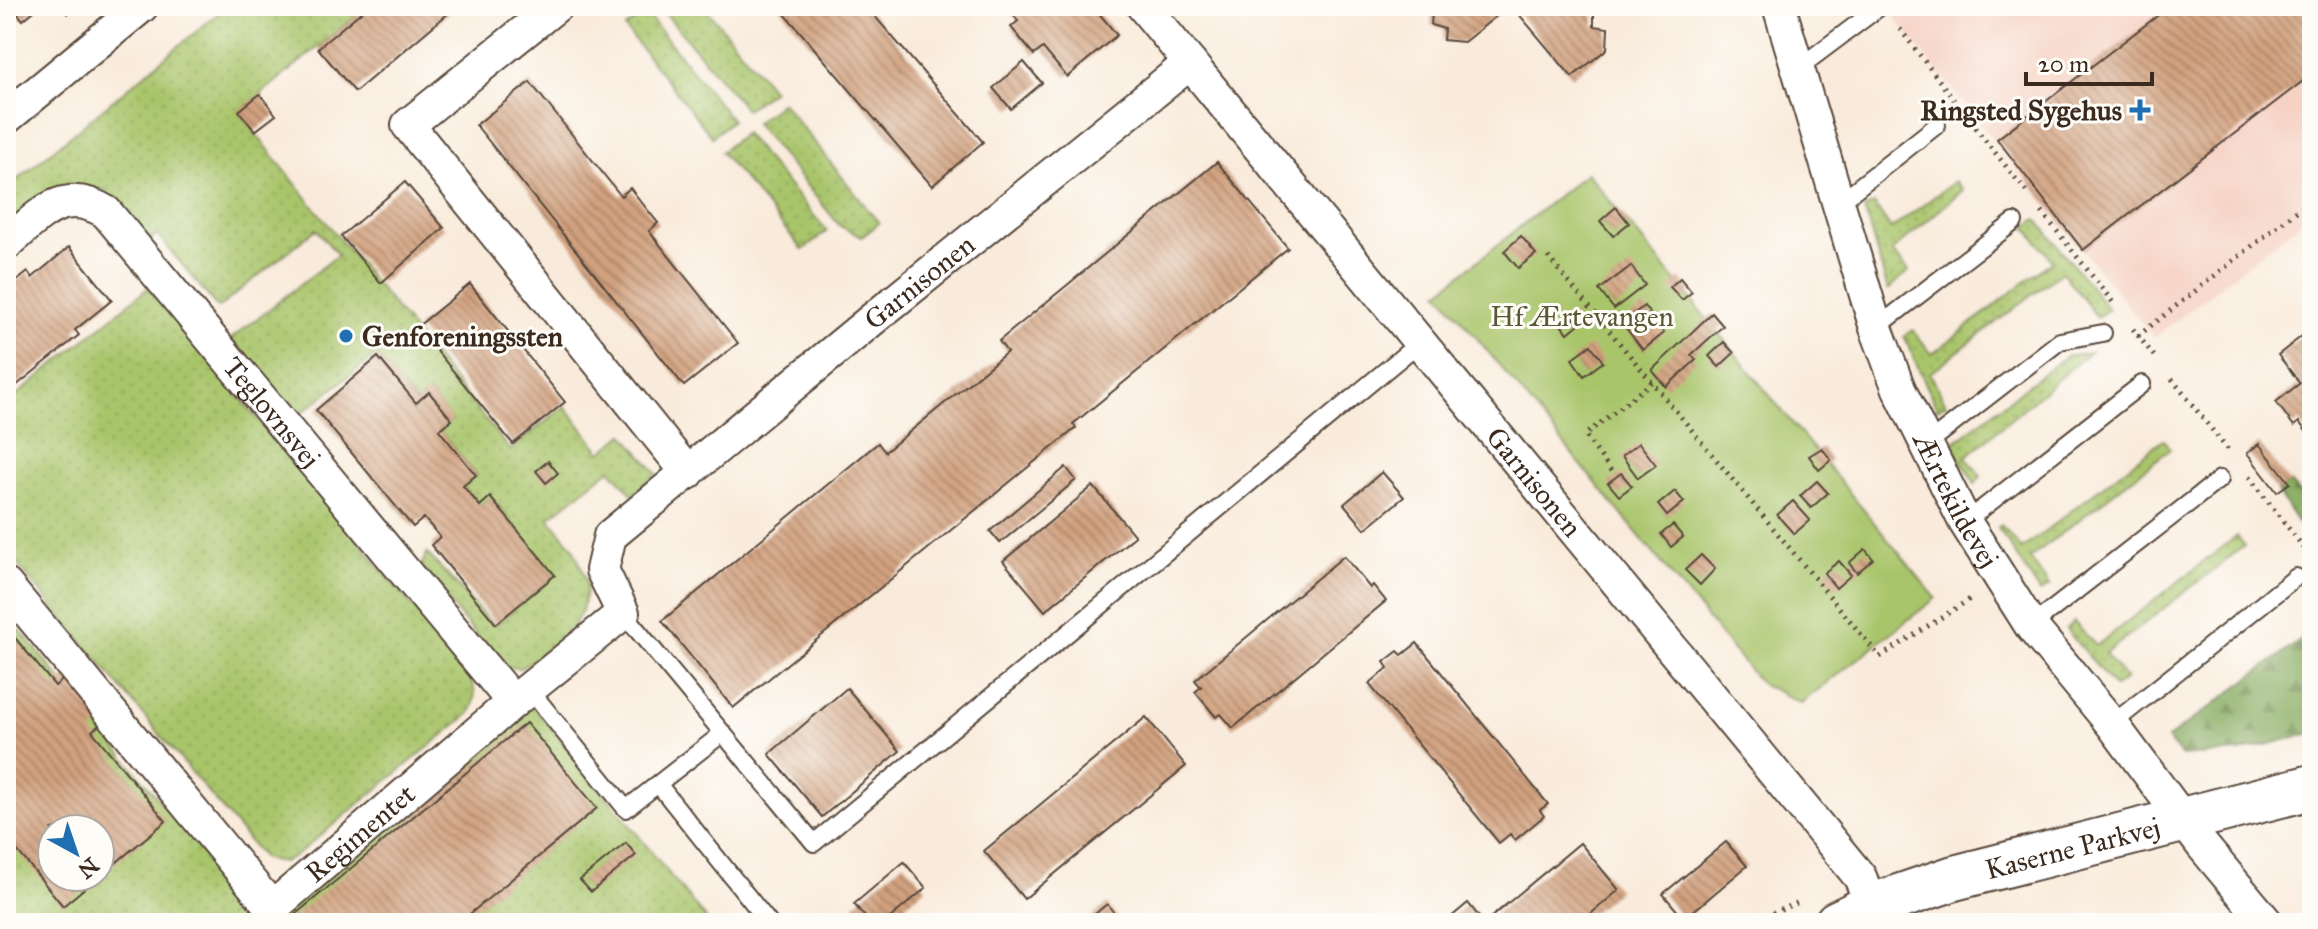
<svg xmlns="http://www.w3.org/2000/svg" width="2318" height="929" font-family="'IM FELL Great Primer',serif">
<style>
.built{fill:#f6d2c4}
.grass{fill:url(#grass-dots);stroke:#727844;stroke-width:2;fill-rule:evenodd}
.forest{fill:url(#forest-firs);stroke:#606a3e;stroke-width:2}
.garden{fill:#a9c56b;stroke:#727844;stroke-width:2}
.building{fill:url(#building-back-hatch)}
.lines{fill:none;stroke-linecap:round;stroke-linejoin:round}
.lane-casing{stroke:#58473a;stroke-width:20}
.street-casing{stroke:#58473a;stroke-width:36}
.secondary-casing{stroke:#58473a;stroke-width:48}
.path{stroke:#58473a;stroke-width:5;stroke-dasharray:2 6;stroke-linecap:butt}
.lane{stroke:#fff;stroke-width:16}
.street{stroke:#fff;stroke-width:32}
.secondary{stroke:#fff;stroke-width:44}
.poi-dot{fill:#1f6fb2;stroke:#fdfcf7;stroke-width:3}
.labels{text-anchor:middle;stroke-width:6;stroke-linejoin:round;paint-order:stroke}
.poi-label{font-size:28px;font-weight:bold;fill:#3b2a1e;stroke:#fdfcf7;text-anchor:end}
.street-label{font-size:28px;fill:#3b2a1e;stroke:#fdfcf7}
.park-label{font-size:28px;fill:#5c5835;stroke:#fdfcf7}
</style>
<defs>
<pattern id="grass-dots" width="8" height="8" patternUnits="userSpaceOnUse" patternTransform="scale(2)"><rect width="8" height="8" fill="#a9c56b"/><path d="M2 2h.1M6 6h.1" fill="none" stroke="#92a95c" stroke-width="1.8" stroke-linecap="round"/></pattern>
<pattern id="forest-firs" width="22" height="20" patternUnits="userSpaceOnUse" patternTransform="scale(2)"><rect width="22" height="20" fill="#86aa5f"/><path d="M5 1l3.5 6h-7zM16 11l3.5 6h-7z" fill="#6f8b4e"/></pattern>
<pattern id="building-back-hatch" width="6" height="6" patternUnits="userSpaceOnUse" patternTransform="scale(2)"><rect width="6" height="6" fill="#d1a17f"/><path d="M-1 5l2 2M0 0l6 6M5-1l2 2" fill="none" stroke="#ab8367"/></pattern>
</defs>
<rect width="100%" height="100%" fill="#fdfcf7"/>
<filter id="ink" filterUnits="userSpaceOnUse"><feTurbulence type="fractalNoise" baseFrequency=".0125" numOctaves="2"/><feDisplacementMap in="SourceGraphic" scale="16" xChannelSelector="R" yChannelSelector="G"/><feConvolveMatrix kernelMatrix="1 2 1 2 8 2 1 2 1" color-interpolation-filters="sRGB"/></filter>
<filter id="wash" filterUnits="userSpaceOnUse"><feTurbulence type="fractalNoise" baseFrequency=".006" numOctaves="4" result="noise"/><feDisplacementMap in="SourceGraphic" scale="32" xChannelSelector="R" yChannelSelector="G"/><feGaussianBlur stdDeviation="1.8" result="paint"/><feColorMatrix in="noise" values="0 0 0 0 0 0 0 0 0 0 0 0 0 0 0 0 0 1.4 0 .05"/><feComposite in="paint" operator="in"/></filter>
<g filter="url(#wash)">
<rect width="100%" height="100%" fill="#f9ebdb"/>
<polygon class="built" points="1885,6 2312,6 2312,214 2154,338"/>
<g class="grass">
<path d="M 227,6 L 368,6 L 239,112 C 328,226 419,337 510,450 L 565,406 L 601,452 L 624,434 L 657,474 L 633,495 L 610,469 L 549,518 L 573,547 L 585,576 L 587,587 L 582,611 L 571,630 L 534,659 L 521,668 L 503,667 L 420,568 L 427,553 L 494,626 L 555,575 L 491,497 L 480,506 L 463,486 L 476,475 L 439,430 L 451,420 L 429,393 L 416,403 L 378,357 L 375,356 L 295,418 L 231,339 L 338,255 L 316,229 L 218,308 L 157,234 L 150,240 L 104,190 L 83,187 L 59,190 L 6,226 L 6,189 Z"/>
<polygon points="659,6 704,6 773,90 746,110"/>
<polygon points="646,13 732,120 712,137 625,28"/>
<polygon points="782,102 879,223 862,237 840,226 755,123"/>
<polygon points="744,133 827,231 803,250 721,152"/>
<polygon points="1955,181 1963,190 1892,251 1909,271 1888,290 1864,209 1874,204 1891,229"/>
<polygon points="2037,219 2108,309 2097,317 2062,272 1930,373 1946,404 1937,409 1904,336 1913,330 1932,354 2052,261 2026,227"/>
<path d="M 149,287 L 467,673 C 476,687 477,698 470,713 L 293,858 L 283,862 L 264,859 L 6,551 L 6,404 Z"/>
<polygon points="2090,352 1966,457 1981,476 1975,484 1951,445 2066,356"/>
<polygon points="2163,439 2170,449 2030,558 2049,586 2040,592 1998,528 2001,525 2022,549"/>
<polygon points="2237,536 2244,546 2105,654 2126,679 2114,687 2066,629 2074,622 2096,646"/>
<path d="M 6,613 L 260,923 L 6,923 ZM 52,829 L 100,829 L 100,877 L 52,877 Z"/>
<polygon points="531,703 709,923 264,923"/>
</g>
<g class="forest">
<polygon points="2290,483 2312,508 2312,519 2307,527 2312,534 2312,544 2277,492"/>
<polygon points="2312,632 2312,733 2240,752 2182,756 2167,739"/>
</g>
<polygon class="garden" points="1587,173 1936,598 1801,703 1760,683 1439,292"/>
<g id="blocks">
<g class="building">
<polygon points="11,6 40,6 23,20"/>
<polygon points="368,6 457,6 355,92 318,48"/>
<polygon points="778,6 866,6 983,142 932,186"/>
<polygon points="1006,6 1093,6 1117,35 1067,77 1043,48 1034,55 1011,27 1018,21"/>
<polygon points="1419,6 1509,6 1464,42 1443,40 1444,29 1431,25 1432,13 1419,11"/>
<polygon points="1512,6 1582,6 1581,13 1594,14 1594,26 1608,28 1607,49 1572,77"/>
<polygon points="2170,6 2312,6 2312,74 2083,250 1997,139"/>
<polygon points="1024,62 1042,83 1011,109 993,88"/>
<polygon points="530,82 621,196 630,188 658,223 649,231 738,343 684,386 476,125"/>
<polygon points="260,94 276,115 255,131 239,111"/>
<polygon points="1217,162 1288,248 1073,424 1076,428 733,708 662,621 878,443 885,452 1007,352 999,341"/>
<polygon points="405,182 444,228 381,283 341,236"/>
<polygon points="1616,207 1629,223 1613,236 1600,221"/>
<polygon points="1521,236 1536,254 1518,268 1504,251"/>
<polygon points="69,247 112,300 75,330 79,335 6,394 6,290 28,272 32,278"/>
<polygon points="1631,266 1645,285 1614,309 1599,290"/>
<polygon points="1680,278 1692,292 1682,300 1670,287"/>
<polygon points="470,284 565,402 513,444 417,327"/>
<polygon points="1644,306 1664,333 1643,350 1622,323"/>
<polygon points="1712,313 1723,326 1691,355 1696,360 1666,387 1652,370"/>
<polygon points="1570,314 1579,324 1568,333 1560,324"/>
<polygon points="2312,328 2312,439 2299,422 2294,426 2276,402 2300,383 2278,355"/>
<polygon points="1724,342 1734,353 1719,367 1709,356"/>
<polygon points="1591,345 1603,362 1584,376 1572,359"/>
<polygon points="378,357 416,403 429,392 452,420 439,430 476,475 463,486 480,506 490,497 555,575 496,624 431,545 440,537 424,518 413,527 316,410"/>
<polygon points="1639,443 1656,465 1638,478 1622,456"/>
<polygon points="2259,444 2290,483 2277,492 2247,453"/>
<polygon points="1822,448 1831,460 1819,470 1809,456"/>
<polygon points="548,461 558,473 546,483 536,471"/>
<polygon points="1066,467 1076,480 1000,543 990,531"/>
<polygon points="1382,472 1404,497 1365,529 1344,504"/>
<polygon points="1621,473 1632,486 1619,496 1608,483"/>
<polygon points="1817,481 1828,493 1811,508 1800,496"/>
<polygon points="1093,486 1135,536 1045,611 1003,561"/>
<polygon points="1675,491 1684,502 1667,516 1658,505"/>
<polygon points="1793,501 1810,520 1794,534 1777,515"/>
<polygon points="1673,525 1683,537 1671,547 1661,534"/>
<polygon points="1865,549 1873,559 1857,573 1849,563"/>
<polygon points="1701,555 1715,569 1700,585 1685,570"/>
<polygon points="1344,556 1370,588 1373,585 1386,601 1233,728 1221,714 1216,717 1195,692 1201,687 1195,680"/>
<polygon points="1839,561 1851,575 1836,588 1824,573"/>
<polygon points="6,627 55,686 68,675 105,720 92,731 166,821 100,876 100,829 52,829 52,877 98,877 63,906 6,837"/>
<polygon points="1417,643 1548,804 1540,810 1544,816 1515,840 1510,834 1499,843 1369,684 1388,668 1384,662 1398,651 1402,655"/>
<polygon points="847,688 900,751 822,817 769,754"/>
<polygon points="1146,717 1186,766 1024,899 984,851"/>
<polygon points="526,723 597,808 459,923 285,923"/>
<polygon points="1726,842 1747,866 1684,919 1663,894"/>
<polygon points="626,843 636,855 591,892 580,880"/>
<polygon points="1580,843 1619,890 1580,923 1444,923 1468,903 1484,923"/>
<polygon points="904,862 926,888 884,923 870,923 854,904"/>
<polygon points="1107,904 1122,923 1084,923"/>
</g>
</g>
</g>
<g filter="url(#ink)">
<use href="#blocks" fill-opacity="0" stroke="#58473a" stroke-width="2"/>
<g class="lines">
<defs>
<g id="lane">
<polyline points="1797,69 1881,6"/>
<polyline points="1837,204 1937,125"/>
<polyline points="1876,328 2014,222"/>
<polyline points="1927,444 2060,341 2103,333"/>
<polyline points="1965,522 2142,384"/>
<polyline points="623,613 814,843 1420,342"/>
<polyline points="2031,626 2220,479"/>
<polyline points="530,690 626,809 723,733"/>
<polyline points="2112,724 2296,577"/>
<polyline points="658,784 769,923"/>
</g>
<g id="street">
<polyline points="556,6 408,125 688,473"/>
<path id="s1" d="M 1143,6 L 1860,877 L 1872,906"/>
<path id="s2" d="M 1779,6 L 1876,328 L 1899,389 L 1965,522 L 2031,626 L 2112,724 L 2202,845 L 2267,923"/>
<polyline points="6,118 142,6"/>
<path id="s3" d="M 6,244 C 39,217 61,185 106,212 L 513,702"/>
<path id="s4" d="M 6,585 L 272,908 L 513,702 L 623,613 L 602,570 L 610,536 L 874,318 L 1190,63"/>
</g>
<g id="secondary">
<path id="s5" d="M 1837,923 L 1872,906 L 1954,878 L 2312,787"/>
</g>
</defs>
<use href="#lane" class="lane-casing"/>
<use href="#street" class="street-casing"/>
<use href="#secondary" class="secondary-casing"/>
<g class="path">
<polyline points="63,6 72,16"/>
<polyline points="1900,29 1954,100"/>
<polyline points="1965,115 2029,195"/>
<polyline points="2042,212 2115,305"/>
<polyline points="1548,257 1880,657 1970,599"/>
<polyline points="2133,329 2154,356"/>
<polyline points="2138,336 2312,199"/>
<polyline points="2172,379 2228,450"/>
<polyline points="1611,471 1585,435 1652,382"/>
<polyline points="2249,477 2304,548"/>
<polyline points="1751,923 1799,902"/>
</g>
<use href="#lane" class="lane"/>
<use href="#street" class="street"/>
<use href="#secondary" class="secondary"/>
</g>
</g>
<g class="poi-dot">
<path d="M2136 98h8v8h8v8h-8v8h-8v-8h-8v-8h8z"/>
<circle cx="346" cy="336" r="8"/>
</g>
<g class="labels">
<g class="poi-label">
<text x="2122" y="120">Ringsted Sygehus</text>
<text x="362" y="346" text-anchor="start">Genforeningssten</text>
</g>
<g class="street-label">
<text dy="10" stroke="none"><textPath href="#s4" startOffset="1360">Garnisonen</textPath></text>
<text dy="10" stroke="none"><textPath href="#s3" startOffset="376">Teglovnsvej</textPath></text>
<text dy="10" stroke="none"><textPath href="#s1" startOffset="616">Garnisonen</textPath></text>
<text dy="10" stroke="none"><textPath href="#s2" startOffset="526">Ærtekildevej</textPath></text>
<text dy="10" stroke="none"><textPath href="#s4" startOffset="534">Regimentet</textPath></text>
<text dy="10" stroke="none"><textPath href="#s5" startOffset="248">Kaserne Parkvej</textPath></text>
</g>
<g class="park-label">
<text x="1582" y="326">Hf Ærtevangen</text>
</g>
</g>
<rect width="2318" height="929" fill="none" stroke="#fdfcf7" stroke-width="32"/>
<g transform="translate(76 853) rotate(140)"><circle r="38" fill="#fdfcf7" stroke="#afa8a0" stroke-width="2"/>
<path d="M0-6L14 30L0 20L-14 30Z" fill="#1f6fb2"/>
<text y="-12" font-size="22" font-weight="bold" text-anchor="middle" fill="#3b2a1e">N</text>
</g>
<path d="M2026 72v12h126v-12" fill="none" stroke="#3b2a1e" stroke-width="4"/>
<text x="2038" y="72" font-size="24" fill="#3b2a1e" stroke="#fdfcf7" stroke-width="6" paint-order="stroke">20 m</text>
</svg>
